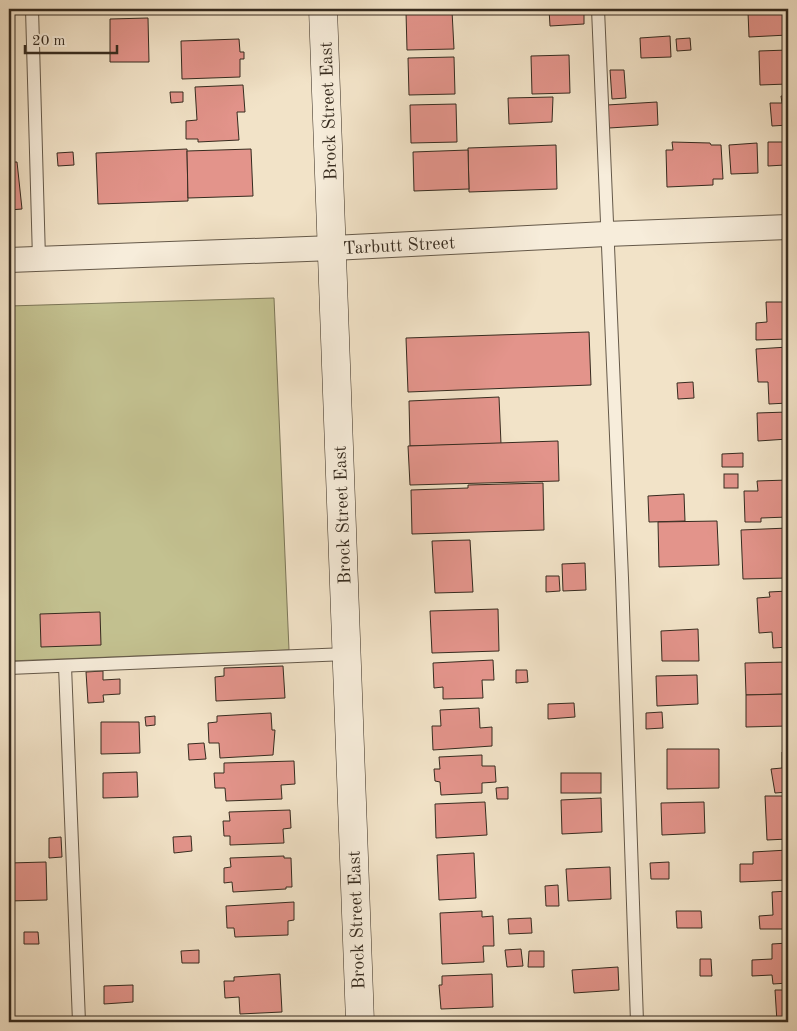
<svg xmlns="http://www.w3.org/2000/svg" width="797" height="1031" font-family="'Old Standard TT',serif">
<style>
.green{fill:#c3c190;stroke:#7c7658}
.building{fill:#e3948b;stroke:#362b1f}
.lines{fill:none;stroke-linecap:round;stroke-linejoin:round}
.lane-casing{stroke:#655949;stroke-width:14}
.street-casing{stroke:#655949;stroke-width:26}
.secondary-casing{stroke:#362b1f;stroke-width:29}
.lane{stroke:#f7eddb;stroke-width:12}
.street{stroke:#f7eddb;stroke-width:24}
.secondary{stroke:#f7eddb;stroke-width:28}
.labels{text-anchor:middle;stroke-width:4;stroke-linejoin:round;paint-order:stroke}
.street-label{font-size:18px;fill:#362b1f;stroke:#f7eddb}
</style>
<rect width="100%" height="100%" fill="#f2e3c8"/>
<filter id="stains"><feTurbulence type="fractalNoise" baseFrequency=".004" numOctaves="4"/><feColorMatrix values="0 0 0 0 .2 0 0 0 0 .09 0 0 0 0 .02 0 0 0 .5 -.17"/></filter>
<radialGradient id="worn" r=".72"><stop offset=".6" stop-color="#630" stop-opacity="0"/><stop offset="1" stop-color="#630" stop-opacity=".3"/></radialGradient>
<polygon class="green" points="274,298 289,650 9,661 9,306"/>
<g class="building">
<polygon points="144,9 173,9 173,13 144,14"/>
<polygon points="549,9 584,9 584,24 550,26"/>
<polygon points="788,10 788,35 749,37 748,12"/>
<polygon points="452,11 454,49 407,50 406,12"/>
<polygon points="148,18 149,62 110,62 110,19"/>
<polygon points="670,36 671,57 641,58 640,38"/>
<polygon points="690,38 691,50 677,51 676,39"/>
<polygon points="239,39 240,52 244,52 244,59 240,59 240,77 182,79 181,41"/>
<polygon points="788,50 788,84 760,85 759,51"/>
<polygon points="569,55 570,93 532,94 531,56"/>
<polygon points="454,57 455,94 409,95 408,58"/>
<polygon points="610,70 624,70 626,98 612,99"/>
<polygon points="243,85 245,112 237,112 239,140 198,142 198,139 186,139 186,121 197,120 195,87"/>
<polygon points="170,92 183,92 183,102 171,103"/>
<polygon points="781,96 788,96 788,125 772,126 770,103 782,103"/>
<polygon points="553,97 552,122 509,124 508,98"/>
<polygon points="657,102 658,125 609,128 607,105"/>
<polygon points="456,104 457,142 411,143 410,105"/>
<polygon points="672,142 710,143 711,145 721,145 723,179 713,179 713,185 667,187 666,150 673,150"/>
<polygon points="768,142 788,142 788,170 785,170 785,165 768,166"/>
<polygon points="757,143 758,173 731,174 729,145"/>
<polygon points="556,145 557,189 469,192 468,148"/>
<polygon points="187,149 188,201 98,204 96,153"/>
<polygon points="251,149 253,196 188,198 187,151"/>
<polygon points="468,150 469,189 414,191 413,152"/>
<polygon points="73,152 74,165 58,166 57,153"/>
<polygon points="9,162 17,162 22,209 9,210"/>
<polygon points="766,302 788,302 788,339 756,340 756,323 767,322"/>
<polygon points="589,332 591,385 408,392 406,338"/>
<polygon points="788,347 788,403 769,404 768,382 758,382 756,349"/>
<polygon points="693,382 694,398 678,399 677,383"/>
<polygon points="499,397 501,444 410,446 409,401"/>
<polygon points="788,412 788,439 758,441 757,413"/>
<polygon points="558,441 559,481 410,485 408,446"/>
<polygon points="743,453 743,467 722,467 722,454"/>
<rect x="724" y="474" width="14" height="14"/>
<polygon points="788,480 788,517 761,518 761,522 745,522 744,491 758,491 757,481"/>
<polygon points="543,483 544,530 412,534 411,490 468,488 468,485"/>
<polygon points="684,494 685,521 649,522 648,496"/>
<polygon points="717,521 719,565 659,567 658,522"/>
<polygon points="788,528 788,578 743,579 741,530"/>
<polygon points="470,540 473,592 435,593 432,541"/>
<polygon points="585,563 586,590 563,591 562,564"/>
<polygon points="546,576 559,576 560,591 546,592"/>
<polygon points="788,591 788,647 773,648 772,632 759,633 757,598 770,597 769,592"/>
<polygon points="498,609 499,651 432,653 430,611"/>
<polygon points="100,612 101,645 41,647 40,614"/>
<polygon points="698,629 699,661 662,661 661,631"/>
<polygon points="493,660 494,680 482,680 483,698 443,699 443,687 434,688 433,663"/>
<polygon points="788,662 788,694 746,695 745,663"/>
<polygon points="283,666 285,698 216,701 215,677 224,676 224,668"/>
<polygon points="516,670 527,670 528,682 516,683"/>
<polygon points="103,671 103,680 120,679 120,694 103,695 104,702 88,703 86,672"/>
<polygon points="697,675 698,704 657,706 656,676"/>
<polygon points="9,684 13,684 14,695 9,695"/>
<polygon points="788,694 788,726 746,727 746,695"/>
<polygon points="574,703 575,717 548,719 548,704"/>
<polygon points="479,708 480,728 492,727 492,746 433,750 432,726 441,726 440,710"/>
<polygon points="662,712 663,728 646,729 646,713"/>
<polygon points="271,713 272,730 275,730 273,755 220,758 219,743 209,743 208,723 217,722 217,716"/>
<polygon points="155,716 155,725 146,726 145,717"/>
<polygon points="101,722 139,722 140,753 101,754"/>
<polygon points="204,743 206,759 189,760 188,744"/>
<polygon points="667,749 719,749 719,788 667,789"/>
<polygon points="782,752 788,752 788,792 775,793 771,769 782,768"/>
<polygon points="482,755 482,766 495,766 496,782 482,783 482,793 441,795 440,782 435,781 434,769 440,769 439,757"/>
<polygon points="294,761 295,784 281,785 282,799 226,801 225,788 215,788 214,773 224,773 224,763"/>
<polygon points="137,772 138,797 103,798 103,773"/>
<rect x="561" y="773" width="40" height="20"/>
<polygon points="508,787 508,799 497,799 496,788"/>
<polygon points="765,796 788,796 788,839 767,840"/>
<polygon points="601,798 602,832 562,834 561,800"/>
<polygon points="485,802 487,835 436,838 435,804"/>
<polygon points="704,802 705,833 662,835 661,803"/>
<polygon points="290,810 291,828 283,829 284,843 230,845 230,836 224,836 223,821 230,821 229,812"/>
<polygon points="191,836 192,851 174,853 173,837"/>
<polygon points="61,837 62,857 49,858 49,838"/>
<polygon points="788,850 788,880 740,882 740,864 753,864 753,852"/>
<polygon points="474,853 476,898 439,900 437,855"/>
<polygon points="284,856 284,858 291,858 292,887 286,887 286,889 233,892 232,882 224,883 224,868 231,867 230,858"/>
<polygon points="46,862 47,900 9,901 9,863"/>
<polygon points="669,862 669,879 651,879 650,863"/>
<polygon points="610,867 611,899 568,901 566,869"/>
<polygon points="558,885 559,906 546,906 545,886"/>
<polygon points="788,891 788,929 760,929 759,916 773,915 772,892"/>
<polygon points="294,902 294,920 288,921 288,935 235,937 234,928 227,928 226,906"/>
<polygon points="482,911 482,917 493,916 494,946 483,946 484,962 442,964 440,913"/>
<polygon points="676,911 701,911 702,928 677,928"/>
<polygon points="531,918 532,933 509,934 508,919"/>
<polygon points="24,932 38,932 39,944 24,944"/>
<polygon points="788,943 788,983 773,984 772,975 752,976 752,960 772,959 772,944"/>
<polygon points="521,949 523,966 507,967 505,950"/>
<polygon points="199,950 199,963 182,963 181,951"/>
<polygon points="529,951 544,951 544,967 528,967"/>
<polygon points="700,959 711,959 712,976 700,976"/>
<polygon points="618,967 619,990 574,993 572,970"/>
<polygon points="280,974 282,1012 240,1014 239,997 225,998 224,981 234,981 234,977"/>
<polygon points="492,974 493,1007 441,1009 439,985 442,985 442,976"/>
<polygon points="133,985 133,1002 104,1004 104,986"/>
<polygon points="775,990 788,990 788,1022 777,1022"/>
<polygon points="755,1017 755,1022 734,1022 734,1019"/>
</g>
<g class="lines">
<defs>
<g id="lane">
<polyline points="32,9 39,259"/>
<polyline points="598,9 622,578 637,1022"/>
<polyline points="65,666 79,1022"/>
<polyline points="9,668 347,654"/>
</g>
<polyline id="street" points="9,260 333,248 606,234 788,227"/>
<polyline id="secondary" points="323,9 360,1022"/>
</defs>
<use href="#lane" class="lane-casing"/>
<use href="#street" class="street-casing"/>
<use href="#secondary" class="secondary-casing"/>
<use href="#lane" class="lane"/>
<use href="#street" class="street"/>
<use href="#secondary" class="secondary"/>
</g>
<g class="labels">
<g class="street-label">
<text transform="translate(328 111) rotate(-92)" y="6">Brock Street East</text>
<text transform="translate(399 245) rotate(-3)" y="6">Tarbutt Street</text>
<text transform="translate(342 515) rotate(-92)" y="6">Brock Street East</text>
<text transform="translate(356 920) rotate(-92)" y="6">Brock Street East</text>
</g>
</g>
<rect width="797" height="1031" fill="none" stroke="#f2e3c8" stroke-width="30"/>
<rect x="10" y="10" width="777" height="1011" fill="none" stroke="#362b1f" stroke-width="2.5"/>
<rect x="15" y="15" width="767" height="1001" fill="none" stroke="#362b1f"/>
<path d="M25 45v8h92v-8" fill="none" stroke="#362b1f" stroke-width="2.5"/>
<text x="32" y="45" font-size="15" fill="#362b1f" stroke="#f7eddb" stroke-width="4" paint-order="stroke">20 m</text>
<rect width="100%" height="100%" filter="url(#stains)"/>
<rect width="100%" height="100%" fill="url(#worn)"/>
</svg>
